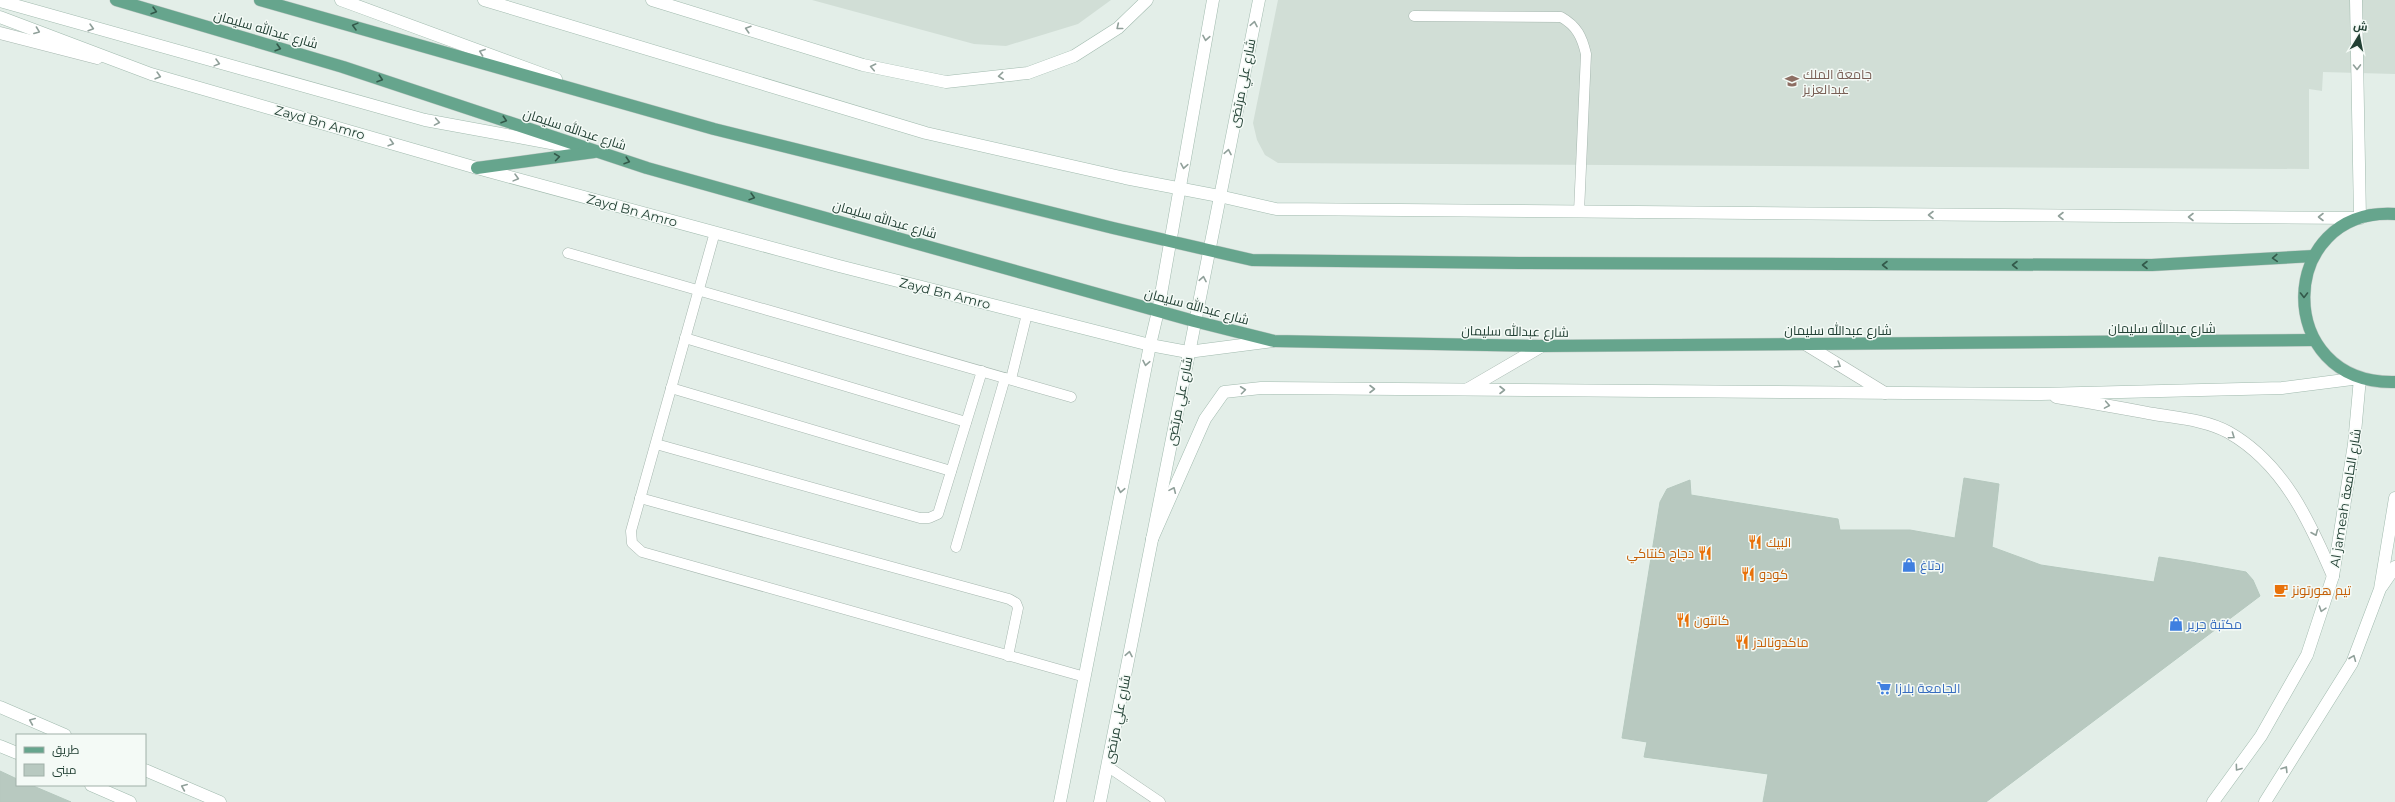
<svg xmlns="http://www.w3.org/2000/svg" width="2395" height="802" font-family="Montserrat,Cairo,sans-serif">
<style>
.built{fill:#d1ded6}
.building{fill:#b8c9c0;stroke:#b5c8be}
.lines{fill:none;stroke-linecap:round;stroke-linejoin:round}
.lane-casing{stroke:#a5b6ae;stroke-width:11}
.street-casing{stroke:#a5b6ae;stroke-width:13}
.secondary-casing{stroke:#a1baae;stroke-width:13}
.primary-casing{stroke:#c1cac6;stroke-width:13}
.lane{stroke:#fff;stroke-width:10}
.street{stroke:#fff;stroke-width:12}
.secondary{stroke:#fff;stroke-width:12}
.primary{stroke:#66a58d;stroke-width:12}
.oneway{stroke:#33594a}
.oneway2{stroke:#90a09a}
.labels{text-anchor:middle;stroke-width:3;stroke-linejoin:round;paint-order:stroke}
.street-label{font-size:13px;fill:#224034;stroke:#f4faf6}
.education-label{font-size:13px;fill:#785e54;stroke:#f4faf6;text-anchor:start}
.food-label{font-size:13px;fill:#c56008;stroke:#f4faf6;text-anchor:start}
.shop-label{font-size:13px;fill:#366cbe;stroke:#f4faf6;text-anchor:start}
</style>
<rect width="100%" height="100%" fill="#e3eee8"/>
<g class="built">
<polygon points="812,0 1111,0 1078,24 1006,46 974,44"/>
<polygon points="1278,0 2395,0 2395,74 2323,72 2322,91 2309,89 2309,169 1278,163 1265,155 1257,140 1253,123"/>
</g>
<g class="building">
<polygon points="1964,478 1999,484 1992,547 2041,565 2154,582 2159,557 2191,562 2246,572 2253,580 2260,596 1986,802 1763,802 1768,774 1644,757 1647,742 1622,738 1660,502 1667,489 1690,480 1691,495 1838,519 1840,530 1910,530 1955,538"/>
<polygon points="0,771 17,779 17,785 31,785 71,802 0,802"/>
</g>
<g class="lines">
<defs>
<g id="lane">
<path d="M 1414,16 L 1561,17 C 1577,26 1582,37 1586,54 L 1579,212"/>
<polyline points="715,232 631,531 632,543 642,552 1085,677"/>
<polyline points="568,253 1071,397"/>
<polyline points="685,338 966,422"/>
<polyline points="1011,379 1027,314"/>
<polyline points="671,388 951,471"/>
<polyline points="656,444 920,518 929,518 938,514 982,371"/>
<polyline points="640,498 1009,599 1016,603 1018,608 1008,656"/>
<polyline points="956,547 1005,378"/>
<polyline points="1107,766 1160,802"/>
</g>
<g id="street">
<polyline points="0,33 97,58"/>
<polyline points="1805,344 1885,393"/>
<polyline points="1468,389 1542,346"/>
<path d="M 2056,397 C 2089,402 2121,408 2154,414 C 2178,418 2206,420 2228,432 C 2283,463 2309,520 2333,576"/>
</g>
<g id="secondary">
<polyline points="341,0 556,79"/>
<polyline points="484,0 926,133 1125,178 1219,196 1276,209 2360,218 2356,0"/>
<polyline points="652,0 863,65 946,82 1028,73 1074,56 1118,28 1147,0"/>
<polyline points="0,1 425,120 572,147"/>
<polyline points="0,17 151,74 477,168 839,266 1150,345 1188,352 1273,341"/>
<polyline points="1152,539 1205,419 1224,392 1261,388 2041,394 2282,388 2360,378 2354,444 2333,576 2307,655 2261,736 2213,802"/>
<polyline points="2382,586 2395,567"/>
<polyline points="0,707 65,735"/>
<polyline points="0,746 17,753"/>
<polyline points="145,770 220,802"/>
<polyline points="91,785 130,802"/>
<polyline points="1060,802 1150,345 1158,311 1213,0"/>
<polyline points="1100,802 1259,0"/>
<polyline points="2265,802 2352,663 2380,589 2395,498"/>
</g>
<g id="primary">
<polyline points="116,0 343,67 647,168 1194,321 1274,341 1542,346 2314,340"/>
<polyline points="260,0 714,129 1113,228 1252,260 1519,263 2152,265 2314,256"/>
<polyline points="477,168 594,152"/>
<path d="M 2395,214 C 2276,207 2272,385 2395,382"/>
</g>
</defs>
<use href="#lane" class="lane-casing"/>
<use href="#street" class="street-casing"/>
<use href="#secondary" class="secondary-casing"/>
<use href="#primary" class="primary-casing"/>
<use href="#lane" class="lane"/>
<use href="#street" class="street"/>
<use href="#secondary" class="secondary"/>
<use href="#primary" class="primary"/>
</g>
<defs><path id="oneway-chevron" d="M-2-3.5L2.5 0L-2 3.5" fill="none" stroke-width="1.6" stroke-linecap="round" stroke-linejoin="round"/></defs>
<g class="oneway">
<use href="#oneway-chevron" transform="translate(154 11) rotate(16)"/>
<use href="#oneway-chevron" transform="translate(355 26) rotate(-165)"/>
<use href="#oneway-chevron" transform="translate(278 48) rotate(16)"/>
<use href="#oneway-chevron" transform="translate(380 79) rotate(18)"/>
<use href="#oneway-chevron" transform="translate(504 120) rotate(18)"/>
<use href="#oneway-chevron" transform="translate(557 157) rotate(-8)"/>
<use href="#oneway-chevron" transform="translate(627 161) rotate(18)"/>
<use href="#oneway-chevron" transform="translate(752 197) rotate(16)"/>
<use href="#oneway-chevron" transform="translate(2275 258) rotate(177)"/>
<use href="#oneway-chevron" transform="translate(1885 265) rotate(-180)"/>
<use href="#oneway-chevron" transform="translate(2015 265) rotate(-180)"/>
<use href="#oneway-chevron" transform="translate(2145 265) rotate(-180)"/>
<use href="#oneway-chevron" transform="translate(2304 295) rotate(90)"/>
</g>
<g class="oneway2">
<use href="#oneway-chevron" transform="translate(1254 24) rotate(-79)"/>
<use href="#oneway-chevron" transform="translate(1119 27) rotate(141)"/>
<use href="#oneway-chevron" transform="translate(91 28) rotate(16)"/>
<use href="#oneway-chevron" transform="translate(748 29) rotate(-163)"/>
<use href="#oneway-chevron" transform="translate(37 31) rotate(21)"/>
<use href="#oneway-chevron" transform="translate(1206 38) rotate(100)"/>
<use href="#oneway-chevron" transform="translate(482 52) rotate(-160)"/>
<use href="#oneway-chevron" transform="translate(217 63) rotate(15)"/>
<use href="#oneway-chevron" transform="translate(873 67) rotate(-168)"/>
<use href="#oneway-chevron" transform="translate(2357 67) rotate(89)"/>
<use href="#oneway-chevron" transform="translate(158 76) rotate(16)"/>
<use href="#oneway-chevron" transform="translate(1001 76) rotate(174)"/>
<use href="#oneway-chevron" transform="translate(437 122) rotate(10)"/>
<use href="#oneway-chevron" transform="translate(391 143) rotate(16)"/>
<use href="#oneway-chevron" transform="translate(1228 152) rotate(-79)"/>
<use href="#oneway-chevron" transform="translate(1184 166) rotate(100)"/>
<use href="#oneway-chevron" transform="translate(516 178) rotate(15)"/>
<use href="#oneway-chevron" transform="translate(1931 215) rotate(-180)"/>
<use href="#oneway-chevron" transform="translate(2061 216) rotate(-180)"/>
<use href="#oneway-chevron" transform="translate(2191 217) rotate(-180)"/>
<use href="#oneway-chevron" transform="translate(2321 217) rotate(-180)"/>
<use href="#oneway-chevron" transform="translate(1203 279) rotate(-79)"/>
<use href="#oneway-chevron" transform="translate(1146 363) rotate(101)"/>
<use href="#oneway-chevron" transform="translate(1838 365) rotate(31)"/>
<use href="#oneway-chevron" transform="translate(1372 389)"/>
<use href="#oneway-chevron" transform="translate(1243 390) rotate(-7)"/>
<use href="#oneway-chevron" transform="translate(1502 390)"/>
<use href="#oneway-chevron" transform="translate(2107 405) rotate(10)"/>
<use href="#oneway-chevron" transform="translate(2232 436) rotate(35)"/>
<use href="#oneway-chevron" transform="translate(1121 490) rotate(101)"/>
<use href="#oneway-chevron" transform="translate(1173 490) rotate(-66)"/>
<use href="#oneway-chevron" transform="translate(2315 533) rotate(67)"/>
<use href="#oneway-chevron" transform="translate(2322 609) rotate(108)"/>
<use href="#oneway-chevron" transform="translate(1129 654) rotate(-79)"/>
<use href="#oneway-chevron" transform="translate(2353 658) rotate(-68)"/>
<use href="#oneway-chevron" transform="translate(32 721) rotate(-157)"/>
<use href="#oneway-chevron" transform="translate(2238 768) rotate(126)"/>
<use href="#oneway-chevron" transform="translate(2285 769) rotate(-58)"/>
<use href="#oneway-chevron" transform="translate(184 787) rotate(-157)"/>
</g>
<defs>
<symbol id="university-bare" viewBox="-9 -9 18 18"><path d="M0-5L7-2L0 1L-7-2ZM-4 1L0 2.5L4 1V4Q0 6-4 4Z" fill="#8d6e63" stroke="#f4faf6" stroke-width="2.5" paint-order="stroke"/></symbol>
<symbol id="restaurant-bare" viewBox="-9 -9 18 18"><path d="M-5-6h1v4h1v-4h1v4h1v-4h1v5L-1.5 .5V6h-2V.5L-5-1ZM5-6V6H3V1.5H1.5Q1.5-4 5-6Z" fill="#e8710a" stroke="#f4faf6" stroke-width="2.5" paint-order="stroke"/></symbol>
<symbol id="shop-bare" viewBox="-9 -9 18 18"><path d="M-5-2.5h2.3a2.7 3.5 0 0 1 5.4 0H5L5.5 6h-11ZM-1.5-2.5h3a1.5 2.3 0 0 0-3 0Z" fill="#3f7fe0" stroke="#f4faf6" stroke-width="2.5" paint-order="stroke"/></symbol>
<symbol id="cafe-bare" viewBox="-9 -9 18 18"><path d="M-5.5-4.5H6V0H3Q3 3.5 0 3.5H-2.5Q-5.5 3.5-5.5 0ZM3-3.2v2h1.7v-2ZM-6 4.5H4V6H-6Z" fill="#e8710a" stroke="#f4faf6" stroke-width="2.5" paint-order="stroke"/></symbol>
<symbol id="supermarket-bare" viewBox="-9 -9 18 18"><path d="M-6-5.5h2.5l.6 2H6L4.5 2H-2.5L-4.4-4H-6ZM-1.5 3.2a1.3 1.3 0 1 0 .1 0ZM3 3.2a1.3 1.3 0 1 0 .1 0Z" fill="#3f7fe0" stroke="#f4faf6" stroke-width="2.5" paint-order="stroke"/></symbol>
</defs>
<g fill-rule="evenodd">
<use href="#university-bare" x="1782" y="71" width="20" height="20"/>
<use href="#restaurant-bare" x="1745" y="532" width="20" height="20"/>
<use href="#restaurant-bare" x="1695" y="543" width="20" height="20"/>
<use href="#shop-bare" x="1899" y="555" width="20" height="20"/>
<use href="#restaurant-bare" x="1738" y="564" width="20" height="20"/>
<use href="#cafe-bare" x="2271" y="580" width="20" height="20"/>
<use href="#restaurant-bare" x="1673" y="610" width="20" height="20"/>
<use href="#shop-bare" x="2166" y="614" width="20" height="20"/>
<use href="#restaurant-bare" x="1732" y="632" width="20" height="20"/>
<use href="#supermarket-bare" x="1874" y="678" width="20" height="20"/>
</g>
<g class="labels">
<g class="street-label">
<text transform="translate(266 29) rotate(16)" y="5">شارع عبدالله سليمان</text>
<text transform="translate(1242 83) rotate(-79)" y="5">شارع علي مرتضى</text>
<text transform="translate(320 122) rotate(16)" y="5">Zayd Bn Amro</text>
<text transform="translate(575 129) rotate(18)" y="5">شارع عبدالله سليمان</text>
<text transform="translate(632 210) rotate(15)" y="5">Zayd Bn Amro</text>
<text transform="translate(885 219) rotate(16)" y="5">شارع عبدالله سليمان</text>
<text transform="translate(945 293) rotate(14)" y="5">Zayd Bn Amro</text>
<text transform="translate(1197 306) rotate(15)" y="5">شارع عبدالله سليمان</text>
<text x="2162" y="333">شارع عبدالله سليمان</text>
<text x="1838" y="335">شارع عبدالله سليمان</text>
<text transform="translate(1515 331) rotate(1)" y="5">شارع عبدالله سليمان</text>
<text transform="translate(1179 401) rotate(-79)" y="5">شارع علي مرتضى</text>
<text transform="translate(2345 498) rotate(-81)" y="5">Al jameah شارع الجامعة</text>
<text transform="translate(1117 719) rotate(-79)" y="5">شارع علي مرتضى</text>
</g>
<g class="education-label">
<text x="1803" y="79">جامعة الملك<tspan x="1803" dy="15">عبدالعزيز</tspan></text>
</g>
<g class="food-label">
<text x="1766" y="547">البيك</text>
<text x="1694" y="558" text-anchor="end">دجاج كنتاكي</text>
<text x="1759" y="579">كودو</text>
<text x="2292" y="595">تيم هورتونز</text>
<text x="1694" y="625">كانتون</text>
<text x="1753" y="647">ماكدونالدز</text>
</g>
<g class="shop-label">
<text x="1920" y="570">ردتاغ</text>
<text x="2187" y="629">مكتبة جرير</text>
<text x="1895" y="693">الجامعة بلازا</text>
</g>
</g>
<rect x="16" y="734" width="130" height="52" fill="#f4faf6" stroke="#a0b0a8"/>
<rect x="24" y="747" width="20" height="6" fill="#66a58d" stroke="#a0b0a8"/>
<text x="52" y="754" font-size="12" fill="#224034">طريق</text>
<rect x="24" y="764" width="20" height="12" fill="#b8c9c0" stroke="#a0b0a8"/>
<text x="52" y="774" font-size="12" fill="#224034">مبنى</text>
<g transform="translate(2359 36) rotate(10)" stroke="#f4faf6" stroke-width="3" paint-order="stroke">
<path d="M0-3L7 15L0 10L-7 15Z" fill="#224034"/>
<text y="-6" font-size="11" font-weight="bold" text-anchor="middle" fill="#224034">ش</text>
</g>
</svg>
